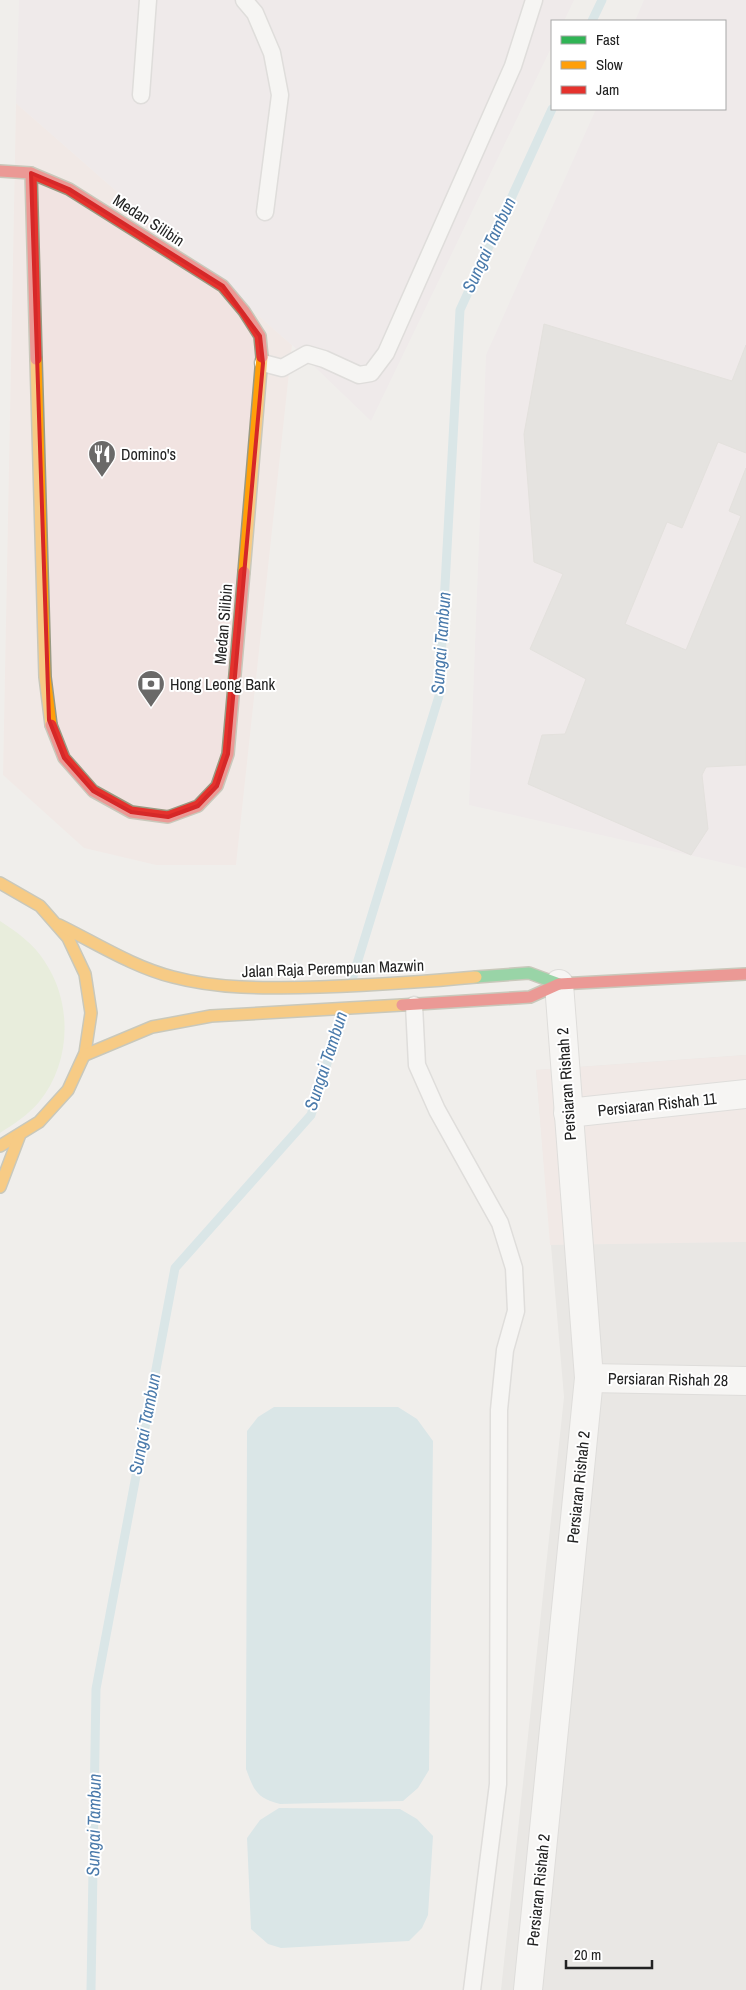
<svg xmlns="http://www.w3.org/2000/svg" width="746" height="1990" font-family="'Archivo Narrow',sans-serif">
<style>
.residential{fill:#dfdedc}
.commercial{fill:#f1e3e1}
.industrial{fill:#ede4e9}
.grass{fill:#ddeccb}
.water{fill:#bfdbe3}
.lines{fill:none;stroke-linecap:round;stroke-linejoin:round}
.stream{stroke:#bfdbe3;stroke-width:9}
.building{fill:#d7d4d2;stroke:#d3d0cc}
.lane-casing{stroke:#c9c8c7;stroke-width:19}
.street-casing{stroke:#c9c8c7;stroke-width:30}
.fast-casing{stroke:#999a82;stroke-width:14}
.slow-casing{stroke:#999a82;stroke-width:14}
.jam-casing{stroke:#999a82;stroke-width:14}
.lane{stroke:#fdfcfc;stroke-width:16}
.street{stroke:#fdfcfc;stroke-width:28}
.fast{stroke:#30b455;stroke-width:11}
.slow{stroke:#ff9f0a;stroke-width:11}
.jam{stroke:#e5322d;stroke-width:11}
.marked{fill:none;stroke:#d62828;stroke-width:4;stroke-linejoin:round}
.labels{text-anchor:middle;stroke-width:4;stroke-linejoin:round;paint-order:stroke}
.street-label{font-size:16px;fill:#222;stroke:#fff}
.poi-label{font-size:16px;fill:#222;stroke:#fff;text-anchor:start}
.water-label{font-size:18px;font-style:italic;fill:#4a7aab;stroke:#fff}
</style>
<rect width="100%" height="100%" fill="#f0eeeb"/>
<polygon class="residential" points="746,1055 746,1990 501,1990 564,1397 536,1070"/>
<g class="commercial">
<polygon points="16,103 292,345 236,865 156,865 84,848 3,775"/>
<polygon points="746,1055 746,1242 550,1245 536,1070"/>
</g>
<g class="industrial">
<polygon points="19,0 574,0 564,21 552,21 552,46 371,421 292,345 16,103"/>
<polygon points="644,0 746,0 746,868 469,805 486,355 596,109 725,109 725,21 635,21"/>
</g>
<path class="grass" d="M 0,921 C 17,932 34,944 45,962 C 73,1004 71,1063 39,1102 C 28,1115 14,1124 0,1133 Z"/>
<g class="water">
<path d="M 274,1407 L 398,1407 L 417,1419 L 433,1441 L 429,1770 L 418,1788 L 403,1801 L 280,1804 C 256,1798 254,1790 246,1769 L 247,1431 L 258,1417 Z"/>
<polygon points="279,1808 400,1809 417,1819 433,1836 428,1915 422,1928 409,1941 281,1948 268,1944 251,1929 247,1838 260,1820"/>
</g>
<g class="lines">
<g class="stream">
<polyline points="592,21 602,0"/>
<polyline points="351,983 439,696 460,310 552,109"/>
<polyline points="91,1990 96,1689 175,1268 311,1115 343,1012"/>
</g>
</g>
<polygon class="building" points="544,324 732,381 746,345 746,453 718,442 682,528 667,522 625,624 686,650 741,516 729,511 746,468 746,765 706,767 702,775 708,829 691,855 528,784 542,735 565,734 586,679 530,649 563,574 534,562 524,434"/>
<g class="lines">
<defs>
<g id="lane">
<polyline points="244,0 255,13 272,53 280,95 265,212"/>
<polyline points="141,95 148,0"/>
<polyline points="263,363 282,368 307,354 324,359 359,375 371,373 386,353 513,66 534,0"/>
<polyline points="414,1005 417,1065 437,1110 500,1223 514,1268 516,1311 505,1350 499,1410 498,1784 472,1990"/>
</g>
<g id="street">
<polyline points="568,1113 746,1094"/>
<polyline points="589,1378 746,1381"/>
<polyline points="528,1990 589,1378 559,984"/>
</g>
<polyline id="fast" points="476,977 529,973 559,984"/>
<g id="slow">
<polyline points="36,359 45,677 51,725"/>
<polyline points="244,572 262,357"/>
<polyline points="0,883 40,906 68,938 85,974 91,1013 85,1053 68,1090 39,1122 0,1146"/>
<path d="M 59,925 C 96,943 133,967 173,977 C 222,990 270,988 320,987 C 372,985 424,982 476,977"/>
<polyline points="85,1055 152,1027 211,1016 402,1005"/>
<polyline points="0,1187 19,1137"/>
</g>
<g id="jam">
<polyline points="0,171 31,173 69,189 223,286 244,311 260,336 262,357"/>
<polyline points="31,173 36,359"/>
<polyline points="51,725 64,758 93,791 131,812 168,817 198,806 217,786 228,754 244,572"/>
<polyline points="402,1005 530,997 559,984 746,974"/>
</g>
</defs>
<use href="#lane" class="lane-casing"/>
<use href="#street" class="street-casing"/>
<use href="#fast" class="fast-casing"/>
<use href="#slow" class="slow-casing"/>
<use href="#jam" class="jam-casing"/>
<use href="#lane" class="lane"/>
<use href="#street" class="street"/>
<use href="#fast" class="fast"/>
<use href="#slow" class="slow"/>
<use href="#jam" class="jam"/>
</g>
<path d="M0 0H746V1990H0ZM 31,173 L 69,189 L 223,286 L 260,336 L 263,363 L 228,754 L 217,786 L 198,806 L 168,817 L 131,812 L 93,791 L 64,758 L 49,720 Z" fill="#f0eeeb" fill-opacity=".55" fill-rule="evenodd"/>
<path class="marked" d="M 31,173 L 69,189 L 223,286 L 260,336 L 263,363 L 228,754 L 217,786 L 198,806 L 168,817 L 131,812 L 93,791 L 64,758 L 49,720 Z"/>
<defs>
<symbol id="restaurant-pin" viewBox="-11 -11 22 30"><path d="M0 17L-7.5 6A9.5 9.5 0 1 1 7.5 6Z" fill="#6a6968" stroke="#fff"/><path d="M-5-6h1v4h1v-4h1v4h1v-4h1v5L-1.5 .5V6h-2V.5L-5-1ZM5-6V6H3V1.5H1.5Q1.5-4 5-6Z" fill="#fff"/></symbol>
<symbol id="bank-pin" viewBox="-11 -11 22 30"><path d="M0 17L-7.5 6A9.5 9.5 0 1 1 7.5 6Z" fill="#6a6968" stroke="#fff"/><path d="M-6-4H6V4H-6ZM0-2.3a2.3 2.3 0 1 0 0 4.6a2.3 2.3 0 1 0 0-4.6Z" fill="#fff"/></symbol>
</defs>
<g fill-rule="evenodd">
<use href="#restaurant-pin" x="86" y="438" width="32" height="43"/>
<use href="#bank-pin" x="135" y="668" width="32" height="43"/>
</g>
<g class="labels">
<g class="street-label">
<text transform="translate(149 220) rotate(33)" y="6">Medan Silibin</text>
<text transform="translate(223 624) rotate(-85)" y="6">Medan Silibin</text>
<text transform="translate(333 968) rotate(-2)" y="6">Jalan Raja Perempuan Mazwin</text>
<text transform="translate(566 1084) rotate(-94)" y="6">Persiaran Rishah 2</text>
<text transform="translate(657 1104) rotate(-6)" y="6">Persiaran Rishah 11</text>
<text transform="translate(668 1379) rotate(1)" y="6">Persiaran Rishah 28</text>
<text transform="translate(578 1487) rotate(-84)" y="6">Persiaran Rishah 2</text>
<text transform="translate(538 1890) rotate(-84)" y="6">Persiaran Rishah 2</text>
</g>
<g class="poi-label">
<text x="121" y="460">Domino's</text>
<text x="170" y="690">Hong Leong Bank</text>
</g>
<g class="water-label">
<text transform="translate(489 245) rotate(-65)" y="6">Sungai Tambun</text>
<text transform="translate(441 643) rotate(-86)" y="6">Sungai Tambun</text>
<text transform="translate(326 1061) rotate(-72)" y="6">Sungai Tambun</text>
<text transform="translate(145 1424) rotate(-79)" y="6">Sungai Tambun</text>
<text transform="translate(94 1825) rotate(-89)" y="6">Sungai Tambun</text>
</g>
</g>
<rect x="551" y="20" width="175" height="90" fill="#ffffff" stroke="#a7a7a7"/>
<rect x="561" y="36" width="25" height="8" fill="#30b455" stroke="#a7a7a7"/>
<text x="596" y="45" font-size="15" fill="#222222">Fast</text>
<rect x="561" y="61" width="25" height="8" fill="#ff9f0a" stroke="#a7a7a7"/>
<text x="596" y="70" font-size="15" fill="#222222">Slow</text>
<rect x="561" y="86" width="25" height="8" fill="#e5322d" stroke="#a7a7a7"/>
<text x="596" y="95" font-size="15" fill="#222222">Jam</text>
<path d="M566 1960v8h86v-8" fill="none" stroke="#222222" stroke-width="2.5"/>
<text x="574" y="1960" font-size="15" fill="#222222" stroke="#ffffff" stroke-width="4" paint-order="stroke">20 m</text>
</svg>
